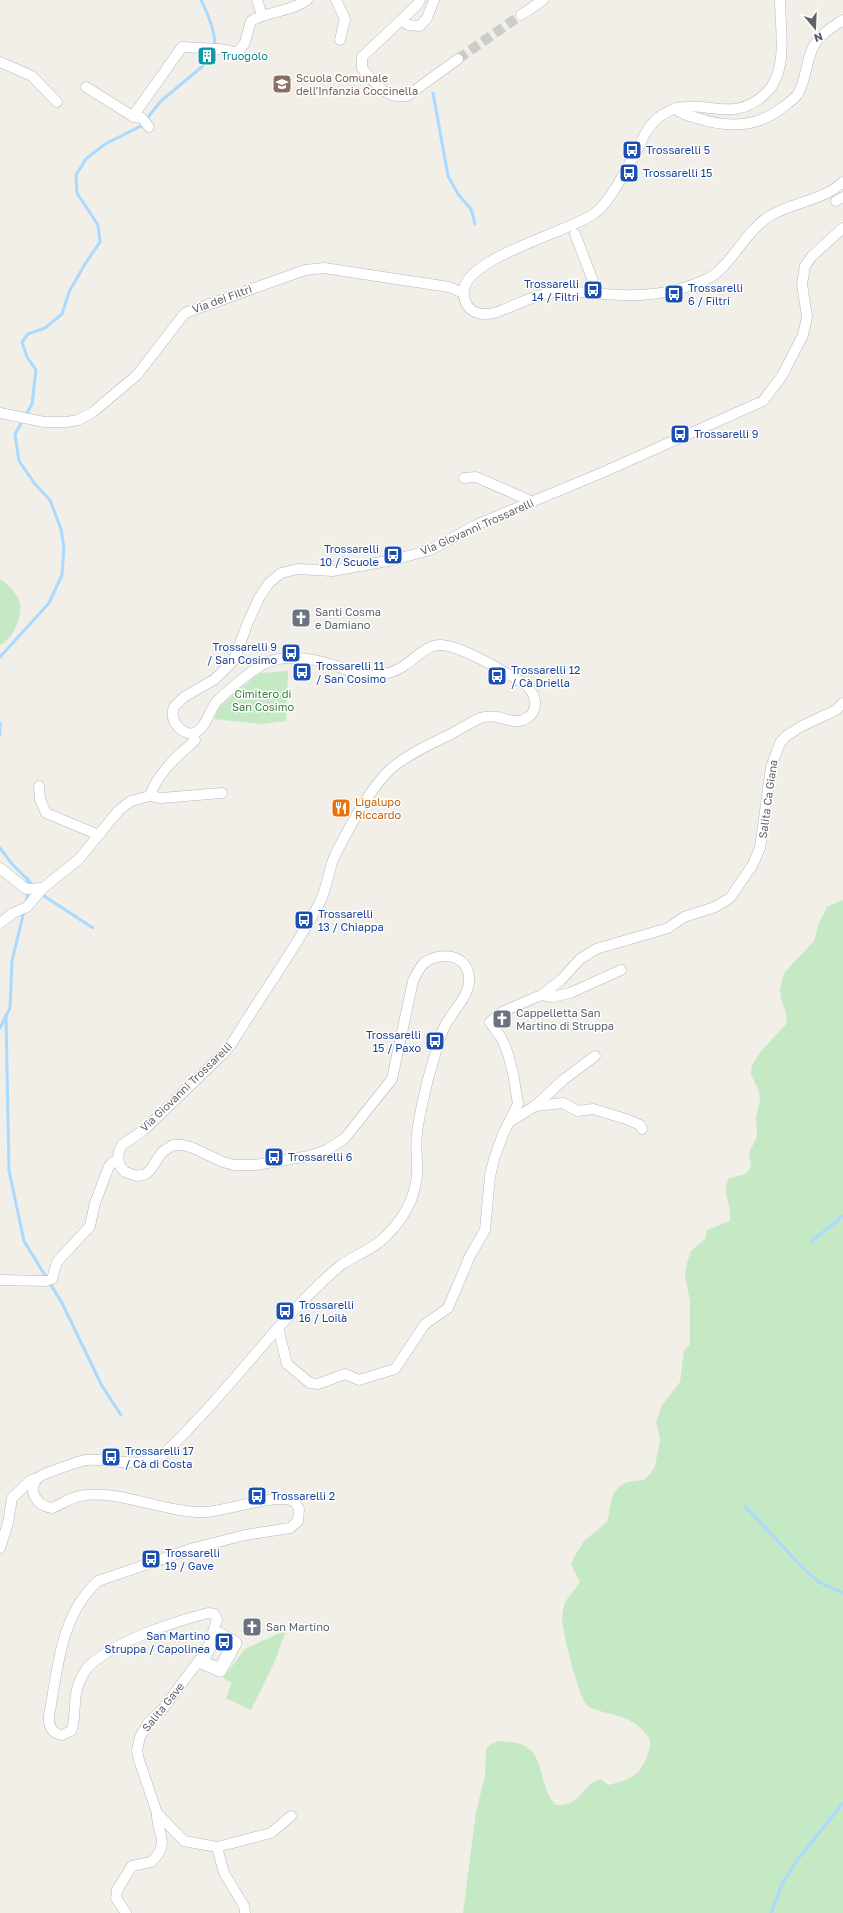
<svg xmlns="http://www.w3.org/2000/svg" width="843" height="1913" font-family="'Golos Text',sans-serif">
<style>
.green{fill:#c5e8c5}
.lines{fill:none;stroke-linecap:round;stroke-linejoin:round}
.stream{stroke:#aadaff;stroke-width:3}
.minor-tunnel{stroke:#ccccc8;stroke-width:10;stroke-dasharray:10 5;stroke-linecap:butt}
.minor-casing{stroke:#b5b8bc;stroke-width:11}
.tertiary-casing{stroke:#b5b8bc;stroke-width:14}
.minor{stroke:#fff;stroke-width:10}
.tertiary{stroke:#fff;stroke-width:13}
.labels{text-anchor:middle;stroke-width:3;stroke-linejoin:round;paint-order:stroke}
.culture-label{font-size:11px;fill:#0d838f;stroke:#fff;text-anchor:start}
.education-label{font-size:11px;fill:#785e54;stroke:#fff;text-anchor:start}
.transit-label{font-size:11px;fill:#164399;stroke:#fff;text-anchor:start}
.street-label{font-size:11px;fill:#5f6368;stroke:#fff}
.worship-label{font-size:11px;fill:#5b616d;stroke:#fff;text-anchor:start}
.park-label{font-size:11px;fill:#348238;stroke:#fff}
.food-label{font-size:11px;fill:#c56008;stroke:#fff;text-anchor:start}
</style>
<rect width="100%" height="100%" fill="#f1efe8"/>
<g class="green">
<path d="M 0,579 C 6,582 17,594 19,600 C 24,614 13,640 0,645 Z"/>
<polygon points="288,671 286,721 262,724 214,719 219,707 260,673"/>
<path d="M 843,900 L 843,1913 L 463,1913 L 476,1812 L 485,1776 L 486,1749 C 494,1740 499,1741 511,1742 C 549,1746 535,1784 556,1805 C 583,1806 580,1785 601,1779 L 608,1785 C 618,1783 631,1779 638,1772 C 645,1765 654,1744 648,1736 C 636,1720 621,1716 603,1712 C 598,1710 591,1709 587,1705 C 579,1698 563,1633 562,1621 C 562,1616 563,1608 565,1603 C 568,1595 576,1591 580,1581 L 571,1565 L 574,1557 L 584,1541 L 607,1522 L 613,1494 L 619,1487 L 627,1482 L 644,1480 L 650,1474 L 655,1466 L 660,1439 L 656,1422 L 662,1405 L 680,1382 L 684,1351 L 690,1344 L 690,1301 L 685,1276 L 687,1263 L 691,1251 L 705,1239 L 707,1230 L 730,1221 C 732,1205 721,1193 729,1178 L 746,1174 L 751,1166 L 749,1153 L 757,1137 L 756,1119 L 760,1100 L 759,1091 L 751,1074 L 752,1065 L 762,1050 L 786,1024 L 787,1016 L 781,999 L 780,990 L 784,973 L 814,941 L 819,923 L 827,907 Z"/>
<polygon points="286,1630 275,1661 251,1710 226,1698 232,1683 223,1678 245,1649"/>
</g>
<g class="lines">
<g class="stream">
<path d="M 201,0 C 208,14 215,30 215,46"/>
<polyline points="433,93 448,176 458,194 471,209 475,224"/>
<polyline points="0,657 49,603 62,575 64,548 61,529 50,500 35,484 19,461 15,434 32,404 36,370 27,357 22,342 28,334 45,328 62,314 69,292 85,264 100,242 98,225 77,193 76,175 86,159 105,144 141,126 161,101 204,65 215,52"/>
<polyline points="0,723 0,735"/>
<polyline points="0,848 12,864 35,887"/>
<polyline points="41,894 93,928"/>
<polyline points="26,902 28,893 27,878"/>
<polyline points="6,1015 9,1171 24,1241 62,1303 102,1386 121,1415"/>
<polyline points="0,1028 10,1008 12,961 24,911"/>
<polyline points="811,1242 843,1216"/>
<polyline points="745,1506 802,1567 819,1582 843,1593"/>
<polyline points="771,1913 782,1884 798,1859 843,1803"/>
</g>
<polyline class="minor-tunnel" points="458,59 521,15"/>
<defs>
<g id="minor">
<polyline points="257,0 262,15"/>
<polyline points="336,0 345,19 340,40"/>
<path d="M 420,0 L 417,5 L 362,57 L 362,68 C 375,83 385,99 407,96 L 458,59"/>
<path d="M 780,0 C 780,29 789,71 766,93 C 729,129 699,91 662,115 C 650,123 644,135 638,148 C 628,166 611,201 595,213 C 571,232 456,259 464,296 C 465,304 470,311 478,313 C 487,316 496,313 505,309 C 520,303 536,295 552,292 C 569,290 586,293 603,294 C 641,297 672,295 707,279 C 728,270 745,232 768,217 C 791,202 823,201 843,182"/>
<polyline points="521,15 543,0"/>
<polyline points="402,20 408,25 420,26 427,18 434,0"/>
<polyline points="0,62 32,76 57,102"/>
<polyline points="86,87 134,117 142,118 149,127"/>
<path d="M 675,108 C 681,114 688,116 697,118 C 727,128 757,128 783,107 C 788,103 793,100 797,95 C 808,79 805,56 817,41 C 823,32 834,26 843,20"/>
<path d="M 133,116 L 182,47 L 219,49 L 238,53 L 245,42 L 251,21 C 268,11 291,12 307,0"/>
<polyline points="836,201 843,197"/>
<polyline points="575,234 598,294"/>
<polyline points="0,413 44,422 67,422 78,420 93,412 137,375 185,313 305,270 324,268 449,287 463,293"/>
<polyline points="464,478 476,477 533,502"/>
<polyline points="39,786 40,799 46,813 99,835"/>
<path d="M 150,796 C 155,779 168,765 181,753 C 186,748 191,745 195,740 L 192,734"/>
<polyline points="0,868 26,889 43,888"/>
<polyline points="0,923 13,913 27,907 43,888 79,859 119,810 131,801 150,796 161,798 222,793"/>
<polyline points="542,995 561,980 580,959 596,949 668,928 684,917 715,907 730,898 752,866 760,848 771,767 780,743 786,736 802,726 836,710 843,703"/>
<polyline points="535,1106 563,1080 595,1056"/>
<polyline points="511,1121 535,1106 563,1103 578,1111 593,1109 626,1119 640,1125 642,1129"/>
<polyline points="0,1280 45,1281 52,1279 57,1262 90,1226 95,1203 109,1166 113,1162 118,1162"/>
<polyline points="278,1328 287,1364 310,1383 318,1384 345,1374 359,1380 395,1369 425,1324 448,1308 470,1256 485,1230 490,1176 494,1159 503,1134 518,1104 513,1073 508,1054 502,1039 490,1022 502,1012 534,998 542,995 552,997 570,993 621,970"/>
<polyline points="0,1548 8,1523 12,1498 31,1480 38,1478"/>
<path d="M 211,1639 L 217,1619 L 214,1614 L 208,1613 C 173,1622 118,1640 90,1665 C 85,1669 82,1676 79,1683 C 72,1698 77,1721 71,1731 L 62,1735 C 52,1734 48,1725 49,1716 C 58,1668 60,1616 98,1581 L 194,1548 L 245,1535 L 290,1528 L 298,1521 L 299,1509 L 295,1502 C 279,1492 227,1511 206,1512 C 167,1514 116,1488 80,1496 C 69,1498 61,1505 52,1508 C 37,1506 26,1490 38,1478 C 43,1473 51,1472 58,1469 C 67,1466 76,1462 86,1460 C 107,1458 138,1468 157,1458 C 172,1449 185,1432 197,1420 C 240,1375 277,1324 322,1282 C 328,1276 335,1270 341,1265 C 357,1254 374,1249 387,1235 C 403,1219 415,1198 417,1175 C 418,1161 415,1147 417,1133 C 419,1115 424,1097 428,1079 C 433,1063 437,1046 443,1030 C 450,1012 470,998 469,978 C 468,954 440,951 424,963 C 419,968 416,975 413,981 L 392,1079 L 345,1138 L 327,1150 L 309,1156 L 255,1165 L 234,1165 L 223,1162 L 193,1148 L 183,1145 L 173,1145 L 162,1152 L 151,1169 L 146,1174 L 137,1176 L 125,1172 L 120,1166 L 118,1158 L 119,1151 L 122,1145 L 144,1130 L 225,1052 L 234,1040 C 262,994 294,951 319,904 C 328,887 328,869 336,853 C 350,826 371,786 393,767 C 410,753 431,744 451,734 C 460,729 470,723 480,718 C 499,712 509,725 523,720 C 543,712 535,690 522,682 C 502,671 464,647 442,645 C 427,644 416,658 405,665 C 397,671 384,675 374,676 C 359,677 347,669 333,665 C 312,658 282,653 262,665 C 248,673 229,690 217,701 C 208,712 207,729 192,734 C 179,732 169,720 174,707 L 184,697 L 215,679 L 234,660 L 248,622 L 259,598 L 269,583 L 281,573 L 298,569 L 332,571 L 393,560 L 430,550 L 478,524 L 599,474 L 763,401 L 782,376 L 803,335 L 807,317 L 802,284 L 805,266 L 812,256 L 843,228"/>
<polyline points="203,1655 162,1710 148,1723 140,1737 137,1750 139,1760 157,1813 184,1841 217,1847 271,1833 291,1816"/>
<polyline points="217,1847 224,1873 244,1906 245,1913"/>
<path d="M 126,1913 L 116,1898 L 117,1890 L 132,1866 L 151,1862 C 172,1843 156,1832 157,1813"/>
</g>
<polygon id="tertiary" points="217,1633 235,1643 220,1670 201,1662"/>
</defs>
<use href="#minor" class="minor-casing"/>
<use href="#tertiary" class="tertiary-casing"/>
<use href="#minor" class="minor"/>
<use href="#tertiary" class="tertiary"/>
</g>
<defs>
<symbol id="building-square" viewBox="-11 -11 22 22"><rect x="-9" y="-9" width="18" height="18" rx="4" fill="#0f9aa8" stroke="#fff"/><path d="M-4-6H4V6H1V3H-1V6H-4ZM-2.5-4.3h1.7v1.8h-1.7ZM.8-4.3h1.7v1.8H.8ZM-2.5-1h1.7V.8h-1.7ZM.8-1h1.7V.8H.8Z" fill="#fff"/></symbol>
<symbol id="school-square" viewBox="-11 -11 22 22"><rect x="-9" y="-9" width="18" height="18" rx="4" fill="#8d6e63" stroke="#fff"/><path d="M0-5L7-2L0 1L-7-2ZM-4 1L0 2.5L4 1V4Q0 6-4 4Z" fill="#fff"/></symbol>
<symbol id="bus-square" viewBox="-11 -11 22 22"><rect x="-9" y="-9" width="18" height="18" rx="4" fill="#1a4fb4" stroke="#fff"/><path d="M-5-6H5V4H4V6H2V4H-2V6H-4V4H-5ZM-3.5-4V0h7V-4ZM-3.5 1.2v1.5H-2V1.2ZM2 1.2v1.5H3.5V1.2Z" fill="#fff"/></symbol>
<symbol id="church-square" viewBox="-11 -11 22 22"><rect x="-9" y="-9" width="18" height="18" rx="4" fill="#6b7280" stroke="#fff"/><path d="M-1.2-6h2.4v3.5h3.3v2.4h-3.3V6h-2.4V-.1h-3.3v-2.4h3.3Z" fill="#fff"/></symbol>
<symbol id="restaurant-square" viewBox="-11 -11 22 22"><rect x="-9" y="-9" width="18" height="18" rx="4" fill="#e8710a" stroke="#fff"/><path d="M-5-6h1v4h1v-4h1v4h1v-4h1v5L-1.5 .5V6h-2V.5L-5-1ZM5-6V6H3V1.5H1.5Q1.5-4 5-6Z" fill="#fff"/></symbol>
</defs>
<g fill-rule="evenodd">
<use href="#building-square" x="196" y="45" width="22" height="22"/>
<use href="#school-square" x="271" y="73" width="22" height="22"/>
<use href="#bus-square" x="621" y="139" width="22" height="22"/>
<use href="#bus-square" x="618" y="162" width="22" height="22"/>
<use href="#bus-square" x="582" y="279" width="22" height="22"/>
<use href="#bus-square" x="663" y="283" width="22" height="22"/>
<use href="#bus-square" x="669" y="423" width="22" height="22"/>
<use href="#bus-square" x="382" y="544" width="22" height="22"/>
<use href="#church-square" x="290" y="607" width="22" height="22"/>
<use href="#bus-square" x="280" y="642" width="22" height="22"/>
<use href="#bus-square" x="291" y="661" width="22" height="22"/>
<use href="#bus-square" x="486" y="665" width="22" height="22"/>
<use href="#restaurant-square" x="330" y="797" width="22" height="22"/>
<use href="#bus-square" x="293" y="909" width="22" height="22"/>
<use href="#church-square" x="491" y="1008" width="22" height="22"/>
<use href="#bus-square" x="424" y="1030" width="22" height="22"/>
<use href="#bus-square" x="263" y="1146" width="22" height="22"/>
<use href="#bus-square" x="274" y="1300" width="22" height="22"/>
<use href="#bus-square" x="100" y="1446" width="22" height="22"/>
<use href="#bus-square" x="246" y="1485" width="22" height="22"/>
<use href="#bus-square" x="140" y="1548" width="22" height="22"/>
<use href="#church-square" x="241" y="1616" width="22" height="22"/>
<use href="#bus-square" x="213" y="1631" width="22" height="22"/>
</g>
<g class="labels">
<g class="culture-label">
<text x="221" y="60">Truogolo</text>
</g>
<g class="education-label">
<text x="296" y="82">Scuola Comunale<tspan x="296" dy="13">dell'Infanzia Coccinella</tspan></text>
</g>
<g class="transit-label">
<text x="646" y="154">Trossarelli 5</text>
<text x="643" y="177">Trossarelli 15</text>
<text x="579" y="288" text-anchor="end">Trossarelli<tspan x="579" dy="13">14 / Filtri</tspan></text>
<text x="688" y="292">Trossarelli<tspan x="688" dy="13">6 / Filtri</tspan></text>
<text x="694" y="438">Trossarelli 9</text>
<text x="379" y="553" text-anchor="end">Trossarelli<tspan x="379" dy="13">10 / Scuole</tspan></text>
<text x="277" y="651" text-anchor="end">Trossarelli 9<tspan x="277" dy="13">/ San Cosimo</tspan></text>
<text x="316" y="670">Trossarelli 11<tspan x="316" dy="13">/ San Cosimo</tspan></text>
<text x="511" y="674">Trossarelli 12<tspan x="511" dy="13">/ Cà Driella</tspan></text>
<text x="318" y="918">Trossarelli<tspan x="318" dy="13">13 / Chiappa</tspan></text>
<text x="421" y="1039" text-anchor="end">Trossarelli<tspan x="421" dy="13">15 / Paxo</tspan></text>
<text x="288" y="1161">Trossarelli 6</text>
<text x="299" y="1309">Trossarelli<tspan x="299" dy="13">16 / Loilà</tspan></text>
<text x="125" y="1455">Trossarelli 17<tspan x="125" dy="13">/ Cà di Costa</tspan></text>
<text x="271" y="1500">Trossarelli 2</text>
<text x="165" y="1557">Trossarelli<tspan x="165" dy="13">19 / Gave</tspan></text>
<text x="210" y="1640" text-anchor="end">San Martino<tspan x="210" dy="13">Struppa / Capolinea</tspan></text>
</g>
<g class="street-label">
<text transform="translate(222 299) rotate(-20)" y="4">Via dei Filtri</text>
<text transform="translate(477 527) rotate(-24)" y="4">Via Giovanni Trossarelli</text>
<text transform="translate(768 799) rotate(-82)" y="4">Salita Ca Giana</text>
<text transform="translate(186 1087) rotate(-44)" y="4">Via Giovanni Trossarelli</text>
<text transform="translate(163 1707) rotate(-51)" y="4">Salita Gave</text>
</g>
<g class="worship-label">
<text x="315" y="616">Santi Cosma<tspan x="315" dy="13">e Damiano</tspan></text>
<text x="516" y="1017">Cappelletta San<tspan x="516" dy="13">Martino di Struppa</tspan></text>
<text x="266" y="1631">San Martino</text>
</g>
<g class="park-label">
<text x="263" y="698">Cimitero di<tspan x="263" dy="13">San Cosimo</tspan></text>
</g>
<g class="food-label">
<text x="355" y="806">Ligalupo<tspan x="355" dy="13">Riccardo</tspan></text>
</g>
</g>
<g transform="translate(815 28) rotate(161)" stroke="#ffffff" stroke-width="3" paint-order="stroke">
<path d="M0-3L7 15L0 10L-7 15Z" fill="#5f6368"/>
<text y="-6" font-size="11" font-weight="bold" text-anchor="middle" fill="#5f6368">N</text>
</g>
</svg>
